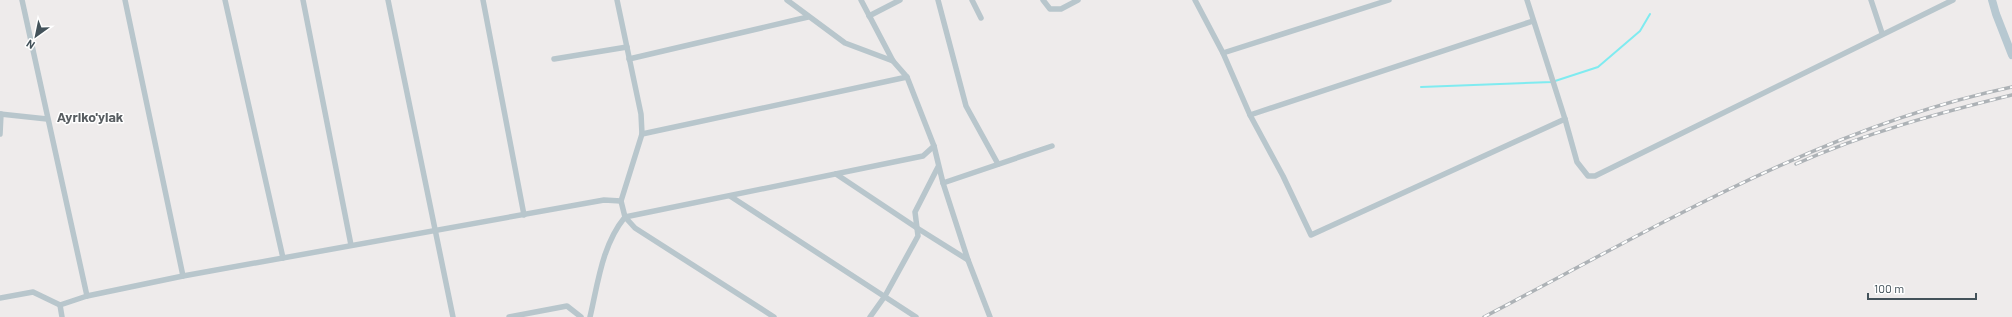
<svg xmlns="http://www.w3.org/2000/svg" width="2012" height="317" font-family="Barlow,sans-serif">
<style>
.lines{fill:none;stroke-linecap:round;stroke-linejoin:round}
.stream{stroke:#7febf0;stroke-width:2}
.street{stroke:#b8c6cc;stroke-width:5.5}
.secondary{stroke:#b7c8d1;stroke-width:8}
.rail-casing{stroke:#adb2b6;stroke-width:3.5}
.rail{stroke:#fff;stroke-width:2;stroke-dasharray:6;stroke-linecap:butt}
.labels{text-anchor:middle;stroke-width:3;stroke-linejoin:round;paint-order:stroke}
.quarter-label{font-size:14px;font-weight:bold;fill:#585d61;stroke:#fff}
</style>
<rect width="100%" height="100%" fill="#eeebeb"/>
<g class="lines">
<polyline class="stream" points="1421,87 1552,82 1598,67 1640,31 1650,14"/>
<g class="street">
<polyline points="22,0 87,296"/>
<polyline points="125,0 183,276"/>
<polyline points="225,0 283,258"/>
<polyline points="303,0 351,245"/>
<polyline points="388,0 453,317"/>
<polyline points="483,0 524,215"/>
<polyline points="617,0 641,114 642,134 621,201 625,217 635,228 774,317"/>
<polyline points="787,0 845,43 893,61 907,77 934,146 943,183 968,260 990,317"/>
<polyline points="861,0 893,61"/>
<polyline points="938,0 966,106 998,164"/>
<polyline points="972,0 981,18"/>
<polyline points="1043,0 1050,9 1061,9 1078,0"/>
<polyline points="1195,0 1223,53 1250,115 1283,176 1311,235 1565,119"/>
<polyline points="1527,0 1565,119 1577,162 1588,176 1595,176 1953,0"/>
<polyline points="1871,0 1882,33"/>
<polyline points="869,16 900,0"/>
<polyline points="1223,53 1389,0"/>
<polyline points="554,59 627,47"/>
<polyline points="629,59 808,17"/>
<polyline points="0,114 47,119"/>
<polyline points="1250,115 1533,21"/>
<polyline points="0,134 1,114"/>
<polyline points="642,134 907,77"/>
<polyline points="836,174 917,228 968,260"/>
<polyline points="943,183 1052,146"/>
<polyline points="730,196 916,317"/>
<polyline points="0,298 33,292 60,305 87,296 183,276 604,200 621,201"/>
<polyline points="60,305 62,317"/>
<polyline points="509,317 567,306 581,317"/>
<path d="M 590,317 C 598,283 602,245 625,217 L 923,156 L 934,146"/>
<polyline points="870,317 885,296 918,236 915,212 938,167"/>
</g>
<polyline class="secondary" points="1992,0 1996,14 2012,55"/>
<defs>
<g id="rail">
<path d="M 1796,164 C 1865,133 1939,113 2012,95"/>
<path d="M 1484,317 C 1654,228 1823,127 2012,87"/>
</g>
</defs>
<use href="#rail" class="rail-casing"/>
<use href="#rail" class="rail"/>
</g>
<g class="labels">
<g class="quarter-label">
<text x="90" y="122">Ayriko'ylak</text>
</g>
</g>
<g transform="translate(36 36) rotate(213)" stroke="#ffffff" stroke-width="3" paint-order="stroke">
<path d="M0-3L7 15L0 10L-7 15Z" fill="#43525a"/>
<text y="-6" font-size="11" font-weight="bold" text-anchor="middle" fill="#43525a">N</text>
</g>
<path d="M1868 293v6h108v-6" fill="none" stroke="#43525a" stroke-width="2"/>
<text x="1874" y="293" font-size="12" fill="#43525a" stroke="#ffffff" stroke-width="3" paint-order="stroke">100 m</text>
</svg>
